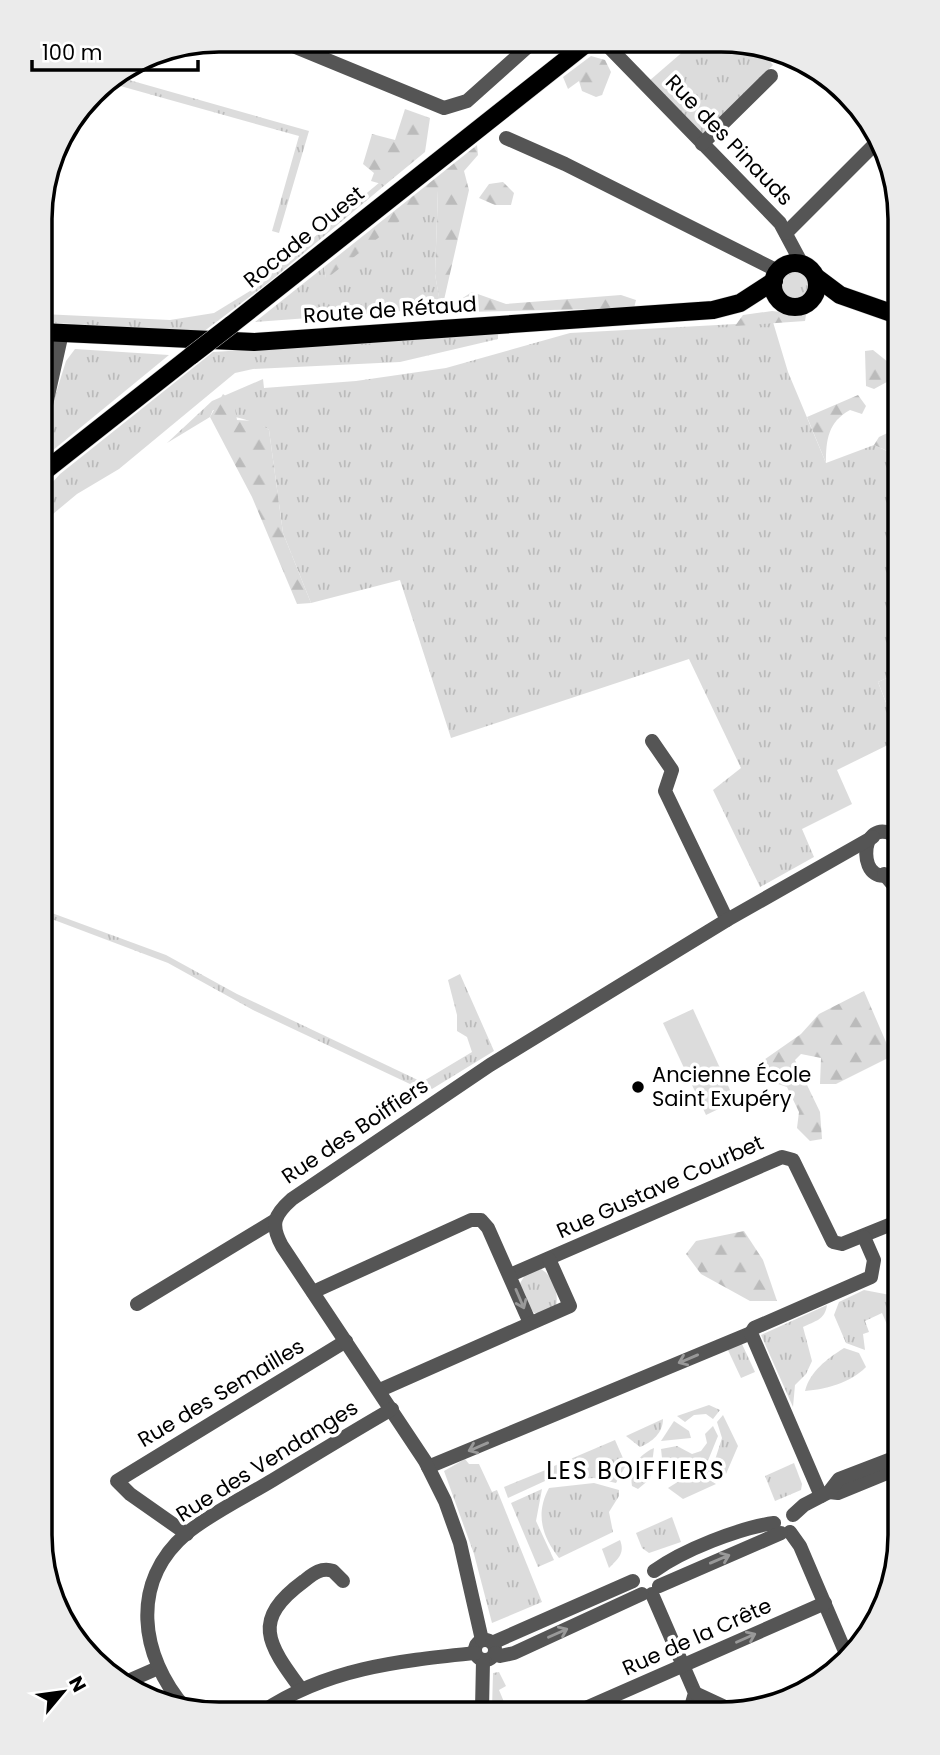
<svg xmlns="http://www.w3.org/2000/svg" width="940" height="1755" font-family="Poppins,sans-serif">
<style>
.grass{fill:url(#grass-tufts)}
.forest{fill:url(#forest-firs)}
.pitch{fill:#dcdcdc}
.lines{fill:none;stroke-linecap:round;stroke-linejoin:round}
.major-casing{stroke:#dbdbdb;stroke-width:19}
.minor{stroke:#555;stroke-width:14}
.major{stroke:#000;stroke-width:18}
.major-bridge-casing{stroke:#dbdbdb;stroke-width:19;stroke-linecap:butt}
.major-bridge{stroke:#000;stroke-width:18}
.oneway{stroke:#999}
.poi-dot{fill:#000;stroke:#fff;stroke-width:2.5}
.labels{text-anchor:middle;stroke-width:7;stroke-linejoin:round;paint-order:stroke}
.street-label{font-size:21px;fill:#000;stroke:#fff}
.poi-label{font-size:21px;fill:#000;stroke:#fff;text-anchor:start}
.quarter-label{font-size:24px;letter-spacing:2px;fill:#000;stroke:#fff}
.rim{fill:none;stroke:#000;stroke-width:3.5}
</style>
<defs>
<pattern id="grass-tufts" width="24" height="20" patternUnits="userSpaceOnUse" patternTransform="scale(1.75)"><rect width="24" height="20" fill="#dcdcdc"/><path d="M3 7l-1-3M5 7V3M7 7l1-3M15 17l-1-3M17 17v-4M19 17l1-3" fill="none" stroke="#bbb"/></pattern>
<pattern id="forest-firs" width="22" height="20" patternUnits="userSpaceOnUse" patternTransform="scale(1.75)"><rect width="22" height="20" fill="#dcdcdc"/><path d="M5 1l3.5 6h-7zM16 11l3.5 6h-7z" fill="#bbb"/></pattern>
</defs>
<rect width="100%" height="100%" fill="#fff"/>
<g class="grass">
<polygon points="693,43 754,44 773,65 705,134 701,134 649,81"/>
<polygon points="115,76 309,131 279,233 272,231 299,136 106,82"/>
<polygon points="380,182 385,185 268,283 203,332 42,322 42,314 170,320 214,313 250,291"/>
<polygon points="438,190 435,274 439,297 444,300 442,308 255,322 324,267 326,278"/>
<circle cx="795" cy="284" r="17"/>
<path d="M 773,322 L 788,372 L 826,463 L 874,445 L 900,457 L 900,672 L 878,682 L 900,739 L 837,770 L 852,804 L 802,829 L 814,857 L 760,887 L 713,790 L 741,768 L 689,659 L 451,738 L 400,580 L 311,603 L 283,533 L 269,430 C 253,419 233,418 213,410 L 210,417 L 167,443 L 212,401 L 263,379 L 264,388 L 356,381 L 446,368 L 570,333 Z"/>
<polygon points="498,334 498,339 400,362 253,369 235,373 119,469 77,494 41,524 41,495 60,474 213,352"/>
<polygon points="75,349 169,355 41,460 41,441 66,361"/>
<polygon points="41,909 166,955 237,994 422,1082 472,1052 467,1037 457,1031 457,1015 448,980 460,974 494,1051 432,1089 422,1082 410,1084 253,1010 168,963 41,915"/>
<path d="M 541,1269 C 553,1276 559,1294 556,1306 L 545,1313 L 534,1313 L 527,1305 L 519,1285 L 525,1275 Z"/>
<polygon points="864,1290 890,1295 898,1314 889,1329 882,1313 865,1321 869,1332 863,1334 865,1350 846,1343 834,1315 839,1302"/>
<path d="M 827,1305 C 825,1320 815,1321 803,1327 L 812,1361 L 806,1374 L 795,1385 L 793,1407 L 761,1335 Z"/>
<polygon points="742,1344 755,1372 741,1378 726,1346"/>
<path d="M 844,1348 L 859,1353 L 866,1367 C 850,1383 827,1389 805,1391 C 810,1371 827,1359 844,1348 Z"/>
<polygon points="709,1405 720,1410 713,1419 706,1414 694,1415 685,1422 677,1416"/>
<polygon points="723,1415 738,1446 726,1474 709,1474 700,1470 714,1463 722,1438 717,1422"/>
<path d="M 663,1419 C 663,1433 652,1442 640,1447 L 626,1436 Z"/>
<polygon points="674,1421 689,1431 691,1438 661,1441"/>
<path d="M 713,1426 L 718,1436 L 707,1463 C 693,1465 678,1458 662,1458 L 661,1449 L 677,1446 L 692,1454 L 701,1451 L 707,1443 L 705,1434 Z"/>
<polygon points="615,1440 626,1465 616,1483 594,1478 552,1481 554,1466"/>
<path d="M 654,1448 L 650,1479 L 638,1489 L 632,1486 C 629,1467 639,1455 654,1448 Z"/>
<polygon points="465,1459 469,1464 479,1464 492,1492 497,1490 542,1602 492,1623 474,1554 444,1471"/>
<polygon points="794,1463 802,1484 801,1490 775,1501 765,1476"/>
<polygon points="548,1469 545,1481 508,1498 504,1487"/>
<polygon points="695,1471 716,1484 683,1499 668,1488"/>
<path d="M 594,1483 L 619,1490 L 619,1496 L 609,1512 L 613,1532 L 559,1558 C 542,1536 535,1514 549,1488 Z"/>
<polygon points="542,1489 536,1521 554,1560 538,1567 511,1503"/>
<polygon points="672,1517 681,1542 649,1553 642,1548 636,1533"/>
<path d="M 620,1540 C 625,1553 619,1558 609,1568 L 602,1549 Z"/>
<polygon points="499,1672 506,1686 499,1690 507,1709 492,1709 493,1673"/>
</g>
<g class="forest">
<polygon points="591,56 605,60 611,72 602,95 596,97 582,91 579,81 568,89 563,77"/>
<polygon points="405,109 430,118 425,152 385,185 371,181 374,173 363,164 372,134 395,140"/>
<polygon points="477,145 478,155 464,171 469,190 444,300 439,298 435,274 438,191 326,279 324,267"/>
<polygon points="503,182 514,193 511,205 495,205 479,198 489,184"/>
<polygon points="472,292 506,304 621,295 636,300 634,308 464,312 458,308 458,301"/>
<polygon points="772,311 806,315 805,321 735,326 743,315"/>
<polygon points="873,350 888,362 896,377 874,389 866,386 865,351"/>
<polygon points="223,394 234,403 237,420 256,421 269,430 283,533 311,603 297,604 252,497 210,417"/>
<path d="M 858,395 L 866,406 L 862,414 L 850,410 C 828,422 826,440 826,463 L 807,417 Z"/>
<polygon points="900,427 900,451 894,454 874,445 879,437"/>
<polygon points="891,676 893,685 900,689 900,738 878,682"/>
<polygon points="864,991 892,1056 836,1084 820,1084 821,1058 801,1054 795,1060 820,1112 822,1139 810,1141 797,1128 799,1112 787,1087 769,1081 758,1064 801,1034 819,1014"/>
<polygon points="744,1231 763,1260 777,1301 750,1301 701,1274 686,1254 696,1241"/>
</g>
<polygon class="pitch" points="693,1009 735,1101 706,1115 663,1023"/>
<g class="lines">
<defs>
<g id="major">
<circle cx="795" cy="285" r="22"/>
<polyline points="816,277 840,295 900,316"/>
<polyline points="231,325 587,43"/>
<polyline points="42,332 254,342 713,310 740,303 774,281"/>
<polyline points="41,474 192,355"/>
</g>
</defs>
<use href="#major" class="major-casing"/>
<g class="minor">
<polyline points="281,41 444,108 467,101 533,42"/>
<polyline points="605,43 780,223 802,264"/>
<polyline points="506,138 565,164 778,271"/>
<polyline points="702,144 771,76"/>
<polyline points="786,233 877,142"/>
<polyline points="41,427 62,333"/>
<polyline points="652,741 672,770 665,791 727,920"/>
<path d="M 900,868 C 856,903 854,805 900,839"/>
<polyline points="884,874 900,893"/>
<polyline points="510,1275 782,1157 793,1160 833,1242 842,1244 899,1221"/>
<polyline points="313,1292 471,1220 481,1220 488,1228 530,1323"/>
<polyline points="137,1304 274,1221"/>
<polyline points="380,1390 570,1306 549,1259"/>
<polyline points="428,1467 751,1333"/>
<polyline points="829,1492 838,1493 899,1468"/>
<polyline points="821,1496 751,1333 754,1328 871,1277 874,1260 864,1237"/>
<polyline points="793,1515 804,1505 829,1492 839,1479 899,1456"/>
<polyline points="790,1532 800,1546 847,1656"/>
<polyline points="187,1534 130,1494 117,1481 346,1341"/>
<path d="M 654,1571 C 683,1550 739,1528 774,1523"/>
<polyline points="659,1586 781,1533"/>
<polyline points="652,1594 695,1693 691,1707"/>
<circle cx="485" cy="1650" r="10"/>
<path d="M 482,1640 L 460,1543 L 445,1501 L 425,1461 L 282,1246 C 270,1224 274,1215 292,1199 L 490,1065 L 727,920 L 873,837"/>
<polyline points="492,1643 633,1581"/>
<polyline points="495,1653 500,1656 514,1653 642,1594"/>
<polyline points="126,1682 158,1668"/>
<path d="M 301,1689 C 267,1643 251,1620 304,1581 C 313,1574 321,1567 333,1571 L 343,1581"/>
<polyline points="695,1693 723,1706"/>
<path d="M 185,1708 C 140,1656 129,1582 187,1533 C 213,1512 245,1497 273,1480 C 313,1456 352,1432 392,1409"/>
<polyline points="586,1708 825,1603"/>
<polyline points="482,1709 483,1661"/>
<path d="M 262,1712 C 327,1668 399,1661 475,1653"/>
</g>
<use href="#major" class="major"/>
<defs>
<polyline id="major-bridge" points="192,355 231,325"/>
</defs>
<use href="#major-bridge" class="major-bridge-casing"/>
<use href="#major-bridge" class="major-bridge"/>
</g>
<defs><path id="oneway-shaft" d="M-6 0H5M1.5-3L5.5 0L1.5 3" fill="none" stroke-width="1.6" stroke-linecap="round" stroke-linejoin="round" transform="scale(1.75)"/></defs>
<g class="oneway">
<use href="#oneway-shaft" transform="translate(520 1299) rotate(67)"/>
<use href="#oneway-shaft" transform="translate(688 1359) rotate(157)"/>
<use href="#oneway-shaft" transform="translate(478 1447) rotate(157)"/>
<use href="#oneway-shaft" transform="translate(720 1559) rotate(-23)"/>
<use href="#oneway-shaft" transform="translate(558 1633) rotate(-24)"/>
<use href="#oneway-shaft" transform="translate(746 1638) rotate(-24)"/>
</g>
<circle class="poi-dot" cx="638" cy="1087" r="7"/>
<g class="labels">
<g class="street-label">
<text transform="translate(729 140) rotate(46)" y="7">Rue des Pinauds</text>
<text transform="translate(304 237) rotate(-39)" y="7">Rocade Ouest</text>
<text transform="translate(390 310) rotate(-4)" y="7">Route de Rétaud</text>
<text transform="translate(355 1131) rotate(-34)" y="7">Rue des Boiffiers</text>
<text transform="translate(660 1187) rotate(-24)" y="7">Rue Gustave Courbet</text>
<text transform="translate(221 1393) rotate(-31)" y="7">Rue des Semailles</text>
<text transform="translate(267 1461) rotate(-32)" y="7">Rue des Vendanges</text>
<text transform="translate(697 1637) rotate(-24)" y="7">Rue de la Crête</text>
</g>
<g class="poi-label">
<text x="652" y="1082">Ancienne École<tspan x="652" dy="24">Saint Exupéry</tspan></text>
</g>
<g class="quarter-label">
<text x="636" y="1479">LES BOIFFIERS</text>
</g>
</g>
<path d="M0 0H940V1755H0ZM219 52H721A167 167 0 0 1 888 219V1535A167 167 0 0 1 721 1702H219A167 167 0 0 1 52 1535V219A167 167 0 0 1 219 52Z" fill="#ebebeb" fill-rule="evenodd"/>
<path class="rim" d="M219 52H721A167 167 0 0 1 888 219V1535A167 167 0 0 1 721 1702H219A167 167 0 0 1 52 1535V219A167 167 0 0 1 219 52Z"/>
<g transform="translate(63 1692) rotate(61)" stroke="#ffffff" stroke-width="5" paint-order="stroke">
<path d="M0-5L12 26L0 18L-12 26Z" fill="#000000"/>
<text y="-10" font-size="19" font-weight="bold" text-anchor="middle" fill="#000000">N</text>
</g>
<path d="M32 60v10h166v-10" fill="none" stroke="#000000" stroke-width="3.5"/>
<text x="42" y="60" font-size="21" fill="#000000" stroke="#ffffff" stroke-width="5" paint-order="stroke">100 m</text>
</svg>
